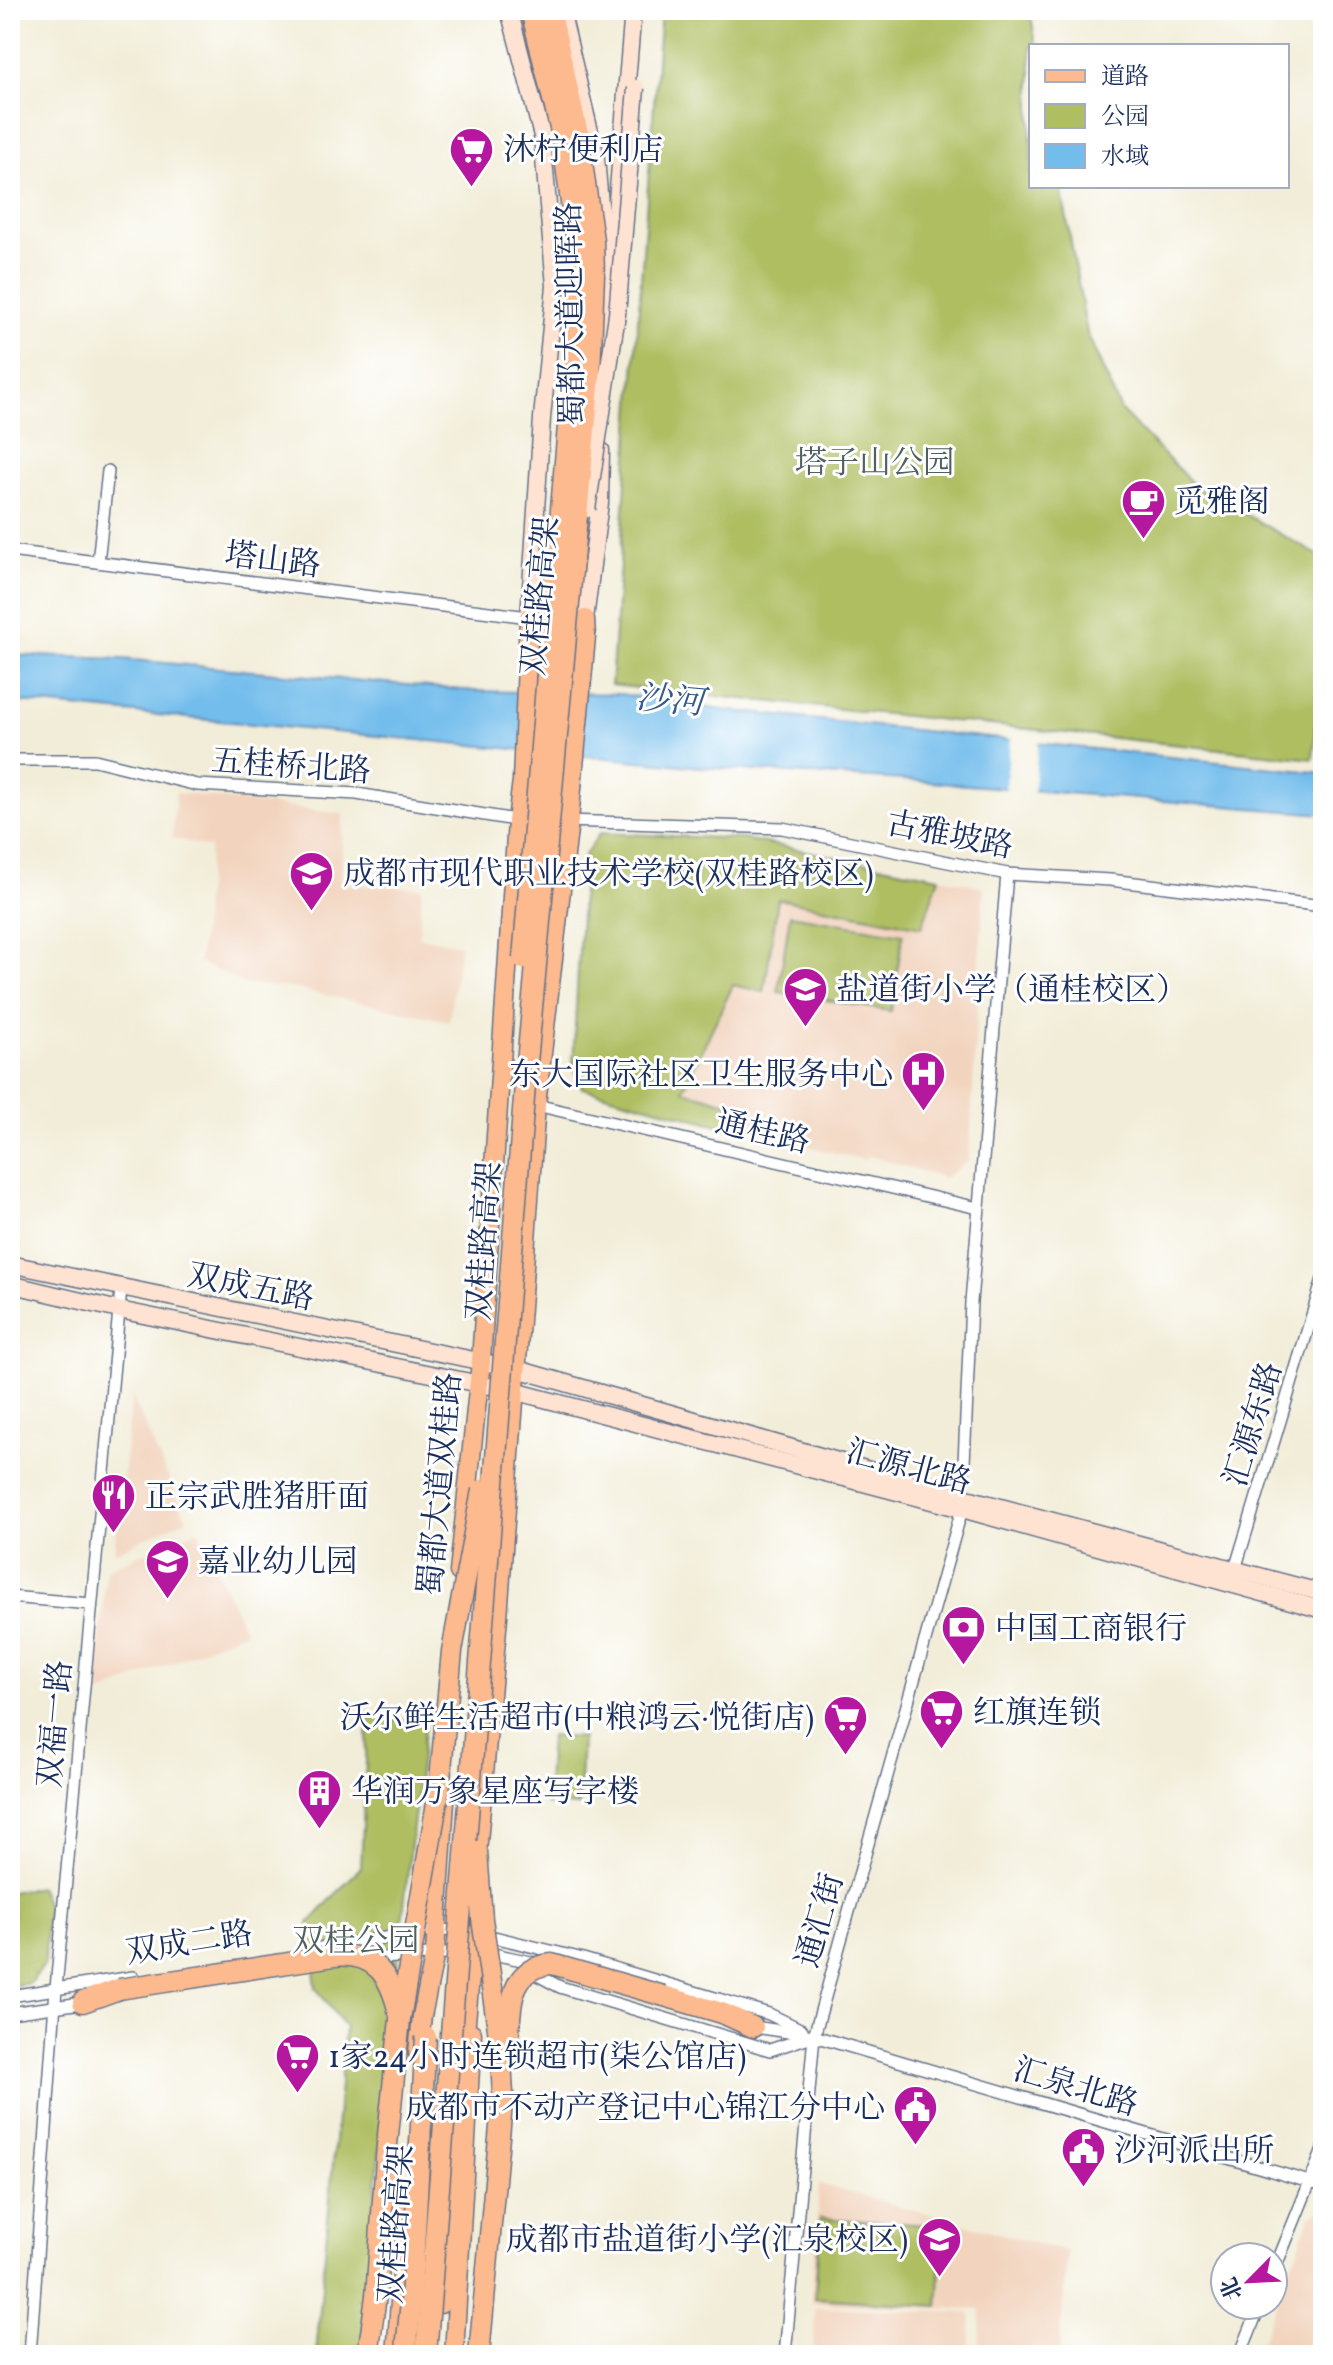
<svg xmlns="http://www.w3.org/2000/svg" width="1333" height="2365" font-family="Vollkorn,'Noto Serif SC',serif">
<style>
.built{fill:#f2d4be}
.green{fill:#aebe61;stroke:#647660;stroke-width:2}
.water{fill:#73bdec;stroke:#4776a5;stroke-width:2}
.pier{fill:#f2edd8}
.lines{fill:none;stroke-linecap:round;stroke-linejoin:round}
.street-casing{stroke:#667289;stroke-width:14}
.secondary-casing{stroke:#667289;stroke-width:19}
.primary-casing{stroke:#667289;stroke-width:21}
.highway-casing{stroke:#667289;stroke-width:23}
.street{stroke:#fff;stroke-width:11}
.secondary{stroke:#fee3d2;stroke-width:16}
.primary{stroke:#fcba8e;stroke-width:18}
.highway{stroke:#fcba8e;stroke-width:20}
.secondary-bridge-casing{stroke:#667289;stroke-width:19;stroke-linecap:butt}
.highway-bridge-casing{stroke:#667289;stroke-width:23;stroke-linecap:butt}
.secondary-bridge{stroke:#fee3d2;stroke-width:16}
.highway-bridge{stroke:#fcba8e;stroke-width:20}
.labels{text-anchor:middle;stroke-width:6;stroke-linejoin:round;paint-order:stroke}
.poi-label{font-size:32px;fill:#1b2f5e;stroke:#fff;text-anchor:start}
.street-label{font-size:32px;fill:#1b2f5e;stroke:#fff}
.park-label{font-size:32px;fill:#4e615f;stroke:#fff}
.water-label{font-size:34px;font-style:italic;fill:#355a89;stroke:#fff}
</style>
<rect width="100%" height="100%" fill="#fff"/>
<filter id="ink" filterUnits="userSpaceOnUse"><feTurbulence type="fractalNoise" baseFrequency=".0125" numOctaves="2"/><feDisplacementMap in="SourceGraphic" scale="16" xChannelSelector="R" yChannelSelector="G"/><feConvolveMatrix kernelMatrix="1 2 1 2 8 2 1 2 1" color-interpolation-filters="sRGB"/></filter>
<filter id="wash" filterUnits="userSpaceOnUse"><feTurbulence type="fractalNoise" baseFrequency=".006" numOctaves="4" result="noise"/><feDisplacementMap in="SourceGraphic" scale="32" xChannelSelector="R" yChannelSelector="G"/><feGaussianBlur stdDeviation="1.8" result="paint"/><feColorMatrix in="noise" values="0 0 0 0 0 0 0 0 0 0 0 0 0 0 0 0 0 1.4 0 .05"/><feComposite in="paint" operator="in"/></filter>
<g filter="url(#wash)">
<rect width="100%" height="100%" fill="#f2edd8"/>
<g class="built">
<polygon points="176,793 343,814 341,884 422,888 419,937 460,945 449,1021 291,988 244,984 199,962 210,848 172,838"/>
<polygon points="939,877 984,887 969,1161 944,1178 866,1155 865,1160 729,1128 733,1105 683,1090 733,984 764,992 778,898 922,927"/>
<polygon points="132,1397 187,1519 114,1552"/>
<polygon points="198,1530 245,1631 95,1696 106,1569"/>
<polygon points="819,2184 1067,2252 1059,2355 979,2355 981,2310 811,2303"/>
<polygon points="1323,2210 1323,2355 1256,2355 1311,2215"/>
<polygon points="815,2307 971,2313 969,2355 813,2355"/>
</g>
<g class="green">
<polygon points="661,10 1030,10 1036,46 1031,46 1031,186 1061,186 1087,333 1121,411 1195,486 1323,558 1323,658 1313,759 611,685"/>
<polygon points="600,833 744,839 939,877 922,927 778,899 764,992 733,985 683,1090 734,1105 729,1128 582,1088 573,1065 584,856"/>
<polygon points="790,915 903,934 891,1011 778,992"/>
<polygon points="368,1717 425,1722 392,2011 361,2355 316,2355 345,2028 316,1988 309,1923 361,1867"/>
<polygon points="550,1736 582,1738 579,1806 546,1804"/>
<polygon points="39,1887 47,1905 45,1964 30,1983 10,1986 10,1892"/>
<polygon points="820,2218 943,2226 938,2306 815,2298"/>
</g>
<polygon class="water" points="10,655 122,659 474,691 620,694 723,710 1323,773 1323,814 919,781 712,768 10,701"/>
<polygon class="pier" points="1011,735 1039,738 1033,794 1005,792"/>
</g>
<g filter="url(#ink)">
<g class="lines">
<defs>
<g id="street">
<polyline points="10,551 529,617"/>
<polyline points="98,562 108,471"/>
<polyline points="1323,722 1319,727 1323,755"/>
<polyline points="10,760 95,760 197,785 357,794 521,821"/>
<polyline points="566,821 782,828 1007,874 1110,880 1323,906"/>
<polyline points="536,1105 978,1208"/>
<polyline points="1233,1576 1323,1279"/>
<polyline points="10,1597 91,1604"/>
<polyline points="482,1934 583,1959 769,2014 802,2030"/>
<polyline points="320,1948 437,1930 461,1931"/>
<polyline points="482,1954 498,1955 540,1964"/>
<polyline points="366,1959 461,1953"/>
<polyline points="530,1971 560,1987 770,2050 809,2037"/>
<polyline points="10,1996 133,1977"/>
<polyline points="10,2013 89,2002"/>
<polyline points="748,2026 814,2036 1323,2186"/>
<polyline points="1273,2273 1323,2150"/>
<polyline points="30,2355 56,1988 121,1289"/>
<polyline points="785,2355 814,2036 962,1509 971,1302 1007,874"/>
<polyline points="1240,2355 1260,2305"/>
</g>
<g id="secondary">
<polyline points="509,10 542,136 555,286 542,418 529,617"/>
<polyline points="561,10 596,157 605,264 604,363"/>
<polyline points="608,254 614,237 633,10"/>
<polyline points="580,629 585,619 600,503 601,450"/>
<polyline points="10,1264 517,1369 963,1497 1323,1593"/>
<polyline points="10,1284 119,1310 514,1391 962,1509 1323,1610"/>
</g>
<g id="primary">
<polyline points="459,1572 481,1361 517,821 522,780 529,617"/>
<polyline points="476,1864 498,1617 536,1105 569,821 586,637 585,619"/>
<polyline points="471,1967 474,1897"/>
<polyline points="418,2053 422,2016 435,1953 445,1801"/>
<polyline points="396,2355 407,2207"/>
<polyline points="454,2355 472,2033"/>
</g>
<g id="highway">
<polyline points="531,10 562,136"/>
<polyline points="550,10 578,134"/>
<polyline points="664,1996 722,2013 753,2027"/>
<polyline points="83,2002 119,1989"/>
<polyline points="440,2303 471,1954"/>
<polyline points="368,2355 376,2296"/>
</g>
</defs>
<use href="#street" class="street-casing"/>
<use href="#secondary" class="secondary-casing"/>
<use href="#primary" class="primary-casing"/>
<use href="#highway" class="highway-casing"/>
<use href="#street" class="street"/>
<use href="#secondary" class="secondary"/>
<use href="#primary" class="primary"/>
<use href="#highway" class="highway"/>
<defs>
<polyline id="secondary-bridge" points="587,509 617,315 636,88"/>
<g id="highway-bridge">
<polyline points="523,959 575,343 576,240 562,136"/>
<polyline points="477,1851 482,1919 500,2043 503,2094 479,2355"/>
<path d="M 119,1989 L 334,1956 C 376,1952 390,1976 399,2013"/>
<path d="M 508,2042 C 512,2007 507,1968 552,1964 L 664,1996"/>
<polyline points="376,2296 387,2145 400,2019 439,1791 452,1651 482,1490"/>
<polyline points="406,2349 411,2301 426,2037"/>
<polyline points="426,2355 525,1085 590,374 594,275 593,240 578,134"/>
</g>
</defs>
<use href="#secondary-bridge" class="secondary-bridge-casing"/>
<use href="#highway-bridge" class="highway-bridge-casing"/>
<use href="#secondary-bridge" class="secondary-bridge"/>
<use href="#highway-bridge" class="highway-bridge"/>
</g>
</g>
<defs>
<symbol id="supermarket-pin" viewBox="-11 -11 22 30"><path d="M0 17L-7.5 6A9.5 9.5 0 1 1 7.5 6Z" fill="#b5179e" stroke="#fff"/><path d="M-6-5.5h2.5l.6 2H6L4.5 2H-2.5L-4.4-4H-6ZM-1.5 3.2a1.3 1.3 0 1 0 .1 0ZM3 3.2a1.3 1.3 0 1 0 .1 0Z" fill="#fff"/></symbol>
<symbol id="cafe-pin" viewBox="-11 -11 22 30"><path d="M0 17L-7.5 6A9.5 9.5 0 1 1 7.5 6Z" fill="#b5179e" stroke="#fff"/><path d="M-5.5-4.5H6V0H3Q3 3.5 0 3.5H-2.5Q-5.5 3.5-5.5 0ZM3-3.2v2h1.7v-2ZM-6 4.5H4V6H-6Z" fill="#fff"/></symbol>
<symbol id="school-pin" viewBox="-11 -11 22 30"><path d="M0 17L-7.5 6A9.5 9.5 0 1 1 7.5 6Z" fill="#b5179e" stroke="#fff"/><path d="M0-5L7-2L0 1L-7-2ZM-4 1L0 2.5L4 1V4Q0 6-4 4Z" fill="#fff"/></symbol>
<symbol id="hospital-pin" viewBox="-11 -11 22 30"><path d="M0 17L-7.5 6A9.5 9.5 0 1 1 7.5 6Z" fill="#b5179e" stroke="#fff"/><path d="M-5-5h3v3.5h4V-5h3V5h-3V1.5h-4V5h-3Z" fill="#fff"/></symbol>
<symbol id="restaurant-pin" viewBox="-11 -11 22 30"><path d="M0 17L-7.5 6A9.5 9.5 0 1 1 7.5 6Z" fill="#b5179e" stroke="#fff"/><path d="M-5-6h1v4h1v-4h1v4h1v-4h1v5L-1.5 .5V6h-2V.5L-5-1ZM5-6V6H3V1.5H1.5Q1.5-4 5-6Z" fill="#fff"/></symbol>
<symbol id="bank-pin" viewBox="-11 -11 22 30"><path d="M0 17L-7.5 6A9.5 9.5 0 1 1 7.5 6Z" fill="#b5179e" stroke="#fff"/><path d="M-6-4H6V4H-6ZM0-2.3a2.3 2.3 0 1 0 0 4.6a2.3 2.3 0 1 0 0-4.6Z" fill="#fff"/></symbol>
<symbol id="building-pin" viewBox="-11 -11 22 30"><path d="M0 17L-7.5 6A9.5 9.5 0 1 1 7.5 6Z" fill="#b5179e" stroke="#fff"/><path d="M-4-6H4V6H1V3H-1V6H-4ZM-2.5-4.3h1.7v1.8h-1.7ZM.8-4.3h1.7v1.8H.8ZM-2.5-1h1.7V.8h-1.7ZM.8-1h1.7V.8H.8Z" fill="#fff"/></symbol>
<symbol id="civic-pin" viewBox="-11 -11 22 30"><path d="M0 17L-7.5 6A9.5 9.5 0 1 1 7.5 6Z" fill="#b5179e" stroke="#fff"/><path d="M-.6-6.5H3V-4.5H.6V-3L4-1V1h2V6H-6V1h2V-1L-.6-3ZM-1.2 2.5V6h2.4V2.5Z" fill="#fff"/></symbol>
</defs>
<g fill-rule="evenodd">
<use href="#supermarket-pin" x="446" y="124" width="51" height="69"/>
<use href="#cafe-pin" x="1118" y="476" width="51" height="69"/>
<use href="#school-pin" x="286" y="848" width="51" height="69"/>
<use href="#school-pin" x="780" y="964" width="51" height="69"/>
<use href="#hospital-pin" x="898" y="1048" width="51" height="69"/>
<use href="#restaurant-pin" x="88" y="1470" width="51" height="69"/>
<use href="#school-pin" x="142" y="1536" width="51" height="69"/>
<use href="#bank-pin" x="938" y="1602" width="51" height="69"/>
<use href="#supermarket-pin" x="916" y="1686" width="51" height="69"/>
<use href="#supermarket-pin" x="820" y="1692" width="51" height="69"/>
<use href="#building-pin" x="294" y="1766" width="51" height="69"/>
<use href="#supermarket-pin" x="272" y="2030" width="51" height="69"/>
<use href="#civic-pin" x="890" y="2082" width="51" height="69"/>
<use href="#civic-pin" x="1058" y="2124" width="51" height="69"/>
<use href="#school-pin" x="914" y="2214" width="51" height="69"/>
</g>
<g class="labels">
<g class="poi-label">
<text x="503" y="160">沐柠便利店</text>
<text x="1174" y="512">觅雅阁</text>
<text x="343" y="884">成都市现代职业技术学校(双桂路校区)</text>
<text x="836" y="1000">盐道街小学（通桂校区）</text>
<text x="893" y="1085" text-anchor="end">东大国际社区卫生服务中心</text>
<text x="145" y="1507">正宗武胜猪肝面</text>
<text x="198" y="1572">嘉业幼儿园</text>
<text x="995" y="1639">中国工商银行</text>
<text x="973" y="1723">红旗连锁</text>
<text x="814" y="1728" text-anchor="end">沃尔鲜生活超市(中粮鸿云·悦街店)</text>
<text x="351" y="1802">华润万象星座写字楼</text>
<text x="328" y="2067">1家24小时连锁超市(柒公馆店)</text>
<text x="885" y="2118" text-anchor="end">成都市不动产登记中心锦江分中心</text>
<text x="1114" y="2161">沙河派出所</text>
<text x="908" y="2250" text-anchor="end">成都市盐道街小学(汇泉校区)</text>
</g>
<g class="street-label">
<text transform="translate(570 314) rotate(-91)" y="11">蜀都大道迎晖路</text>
<text transform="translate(273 559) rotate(7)" y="11">塔山路</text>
<text transform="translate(539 596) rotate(-85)" y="11">双桂路高架</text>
<text transform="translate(291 765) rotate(4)" y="11">五桂桥北路</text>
<text transform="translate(950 834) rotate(11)" y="11">古雅坡路</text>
<text transform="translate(763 1131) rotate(13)" y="11">通桂路</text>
<text transform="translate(483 1241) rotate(-86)" y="11">双桂路高架</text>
<text transform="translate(251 1286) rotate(11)" y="11">双成五路</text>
<text transform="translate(1252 1424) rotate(-73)" y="11">汇源东路</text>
<text transform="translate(909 1466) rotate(15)" y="11">汇源北路</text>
<text transform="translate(439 1484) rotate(-85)" y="11">蜀都大道双桂路</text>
<text transform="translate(54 1724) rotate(-85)" y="11">双福一路</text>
<text transform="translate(819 1920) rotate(-74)" y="11">通汇街</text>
<text transform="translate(189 1942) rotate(-9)" y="11">双成二路</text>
<text transform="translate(1076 2086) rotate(17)" y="11">汇泉北路</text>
<text transform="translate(395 2224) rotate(-86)" y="11">双桂路高架</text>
</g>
<g class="park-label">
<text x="875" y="473">塔子山公园</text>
<text x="356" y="1951">双桂公园</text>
</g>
<g class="water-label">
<text transform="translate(670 699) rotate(5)" y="12">沙河</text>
</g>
</g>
<rect width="1333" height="2365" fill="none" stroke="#fff" stroke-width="40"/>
<rect x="1029" y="44" width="260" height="144" fill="#ffffff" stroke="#a4acbf" stroke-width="2"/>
<rect x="1045" y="70" width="40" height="12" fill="#fcba8e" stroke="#a4acbf" stroke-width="2"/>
<text x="1101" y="84" font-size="24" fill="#1b2f5e">道路</text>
<rect x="1045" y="104" width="40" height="24" fill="#aebe61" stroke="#a4acbf" stroke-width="2"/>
<text x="1101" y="124" font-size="24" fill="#1b2f5e">公园</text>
<rect x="1045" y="144" width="40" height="24" fill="#73bdec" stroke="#a4acbf" stroke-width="2"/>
<text x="1101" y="164" font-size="24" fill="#1b2f5e">水域</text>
<g transform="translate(1249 2281) rotate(246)"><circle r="38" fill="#ffffff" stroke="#a4acbf" stroke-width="2"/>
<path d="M0-6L14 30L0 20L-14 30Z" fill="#b5179e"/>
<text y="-12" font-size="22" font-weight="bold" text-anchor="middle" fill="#1b2f5e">北</text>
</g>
</svg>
